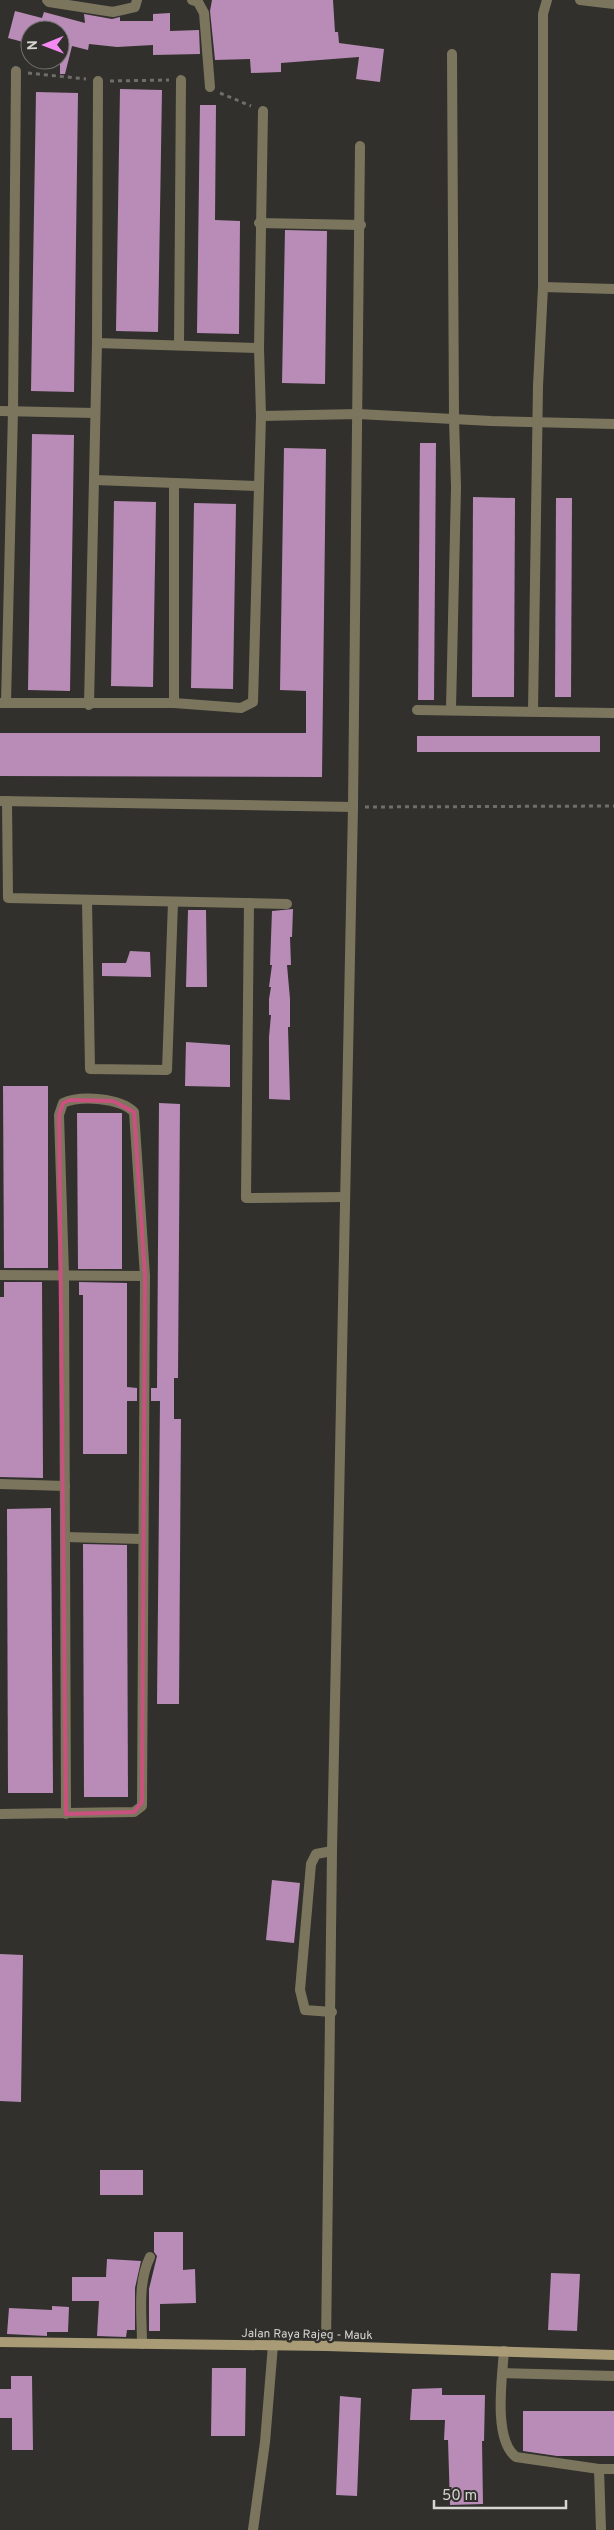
<svg xmlns="http://www.w3.org/2000/svg" width="614" height="2530" font-family="Overpass,sans-serif">
<style>
.building{fill:#b88cb7}
.lines{fill:none;stroke-linecap:round;stroke-linejoin:round}
.path{stroke:#6e6e6a;stroke-width:3;stroke-dasharray:4 4;stroke-linecap:butt}
.minor{stroke:#7c755e;stroke-width:10}
.secondary{stroke:#a89b76;stroke-width:10}
.marked{fill:none;stroke:#c8517f;stroke-width:4;stroke-linejoin:round}
.labels{text-anchor:middle;stroke-width:5;stroke-linejoin:round;paint-order:stroke}
.street-label{font-size:12px;fill:#d5d5d2;stroke:#31302c}
</style>
<rect width="100%" height="100%" fill="#31302c"/>
<g class="building">
<polygon points="212,0 333,0 335,32 338,32 339,43 384,49 380,82 356,79 359,57 281,63 281,72 251,73 250,59 215,60 210,11"/>
<polygon points="15,11 42,18 44,12 85,23 84,14 112,19 120,17 120,21 153,21 153,14 170,13 170,31 199,30 200,54 153,55 153,45 117,47 89,44 88,50 72,46 65,74 60,74 60,30 30,30 27,43 8,38"/>
<polygon points="120,89 162,90 158,332 116,331"/>
<polygon points="36,92 78,93 74,392 31,391"/>
<polygon points="200,105 216,105 215,220 240,221 239,334 197,333"/>
<polygon points="285,230 327,231 325,384 282,383"/>
<polygon points="32,434 74,435 70,691 28,690"/>
<polygon points="420,443 436,443 434,700 418,700"/>
<polygon points="284,448 326,449 322,777 0,776 0,733 306,733 306,691 280,690"/>
<polygon points="473,497 515,498 514,697 472,697"/>
<polygon points="556,498 572,498 571,697 555,697"/>
<polygon points="114,501 156,502 153,687 111,686"/>
<polygon points="194,503 236,504 233,689 191,688"/>
<rect x="417" y="736" width="183" height="16"/>
<polygon points="293,909 292,937 290,937 291,965 287,965 290,999 290,1027 288,1027 290,1100 269,1099 269,1037 271,1015 269,1015 269,999 271,987 269,987 272,965 270,965 272,911"/>
<polygon points="188,910 206,910 207,987 186,987"/>
<polygon points="130,951 150,952 151,977 102,976 102,963 126,963"/>
<polygon points="186,1042 230,1045 230,1087 185,1086"/>
<polygon points="3,1086 48,1086 48,1268 4,1268"/>
<polygon points="159,1103 180,1104 178,1378 174,1378 174,1419 181,1419 179,1704 157,1704 160,1401 151,1401 151,1388 157,1388"/>
<polygon points="77,1113 122,1113 122,1269 78,1269"/>
<polygon points="4,1282 42,1282 43,1478 0,1477 0,1297 4,1297"/>
<polygon points="79,1282 127,1283 127,1387 137,1388 137,1401 127,1401 127,1454 83,1454 83,1295 79,1295"/>
<polygon points="51,1508 53,1793 8,1793 7,1509"/>
<polygon points="83,1544 127,1545 128,1797 84,1797"/>
<polygon points="272,1880 300,1883 294,1943 266,1940"/>
<polygon points="0,1954 23,1955 21,2102 0,2101"/>
<rect x="100" y="2170" width="43" height="25"/>
<polygon points="154,2232 183,2232 183,2270 195,2269 196,2303 160,2304 160,2331 149,2331 149,2289 157,2256 154,2252"/>
<polygon points="107,2259 141,2261 135,2288 135,2330 127,2330 126,2337 97,2336 99,2301 72,2301 72,2277 106,2277"/>
<polygon points="551,2273 580,2274 577,2331 548,2330"/>
<polygon points="52,2306 69,2307 68,2332 47,2332 47,2336 7,2334 9,2308 52,2310"/>
<polygon points="212,2368 246,2368 245,2436 211,2436"/>
<polygon points="11,2376 32,2376 33,2450 12,2450 12,2418 0,2418 0,2389 11,2389"/>
<polygon points="442,2388 442,2395 485,2395 484,2441 482,2441 483,2504 450,2505 448,2440 444,2440 445,2420 410,2420 412,2389"/>
<polygon points="340,2396 361,2398 357,2496 336,2495"/>
<polygon points="523,2411 614,2411 614,2456 557,2456 523,2451"/>
</g>
<g class="lines">
<g class="path">
<polyline points="28,73 86,79"/>
<polyline points="110,81 169,80"/>
<polyline points="220,93 251,106"/>
<polyline points="365,807 614,806"/>
</g>
<g class="minor">
<polyline points="47,0 49,2 113,12 135,7 137,0"/>
<polyline points="192,0 198,2 204,13 210,87"/>
<polyline points="580,0 614,4"/>
<polyline points="259,223 361,225"/>
<polyline points="543,287 614,289"/>
<polyline points="97,343 259,348"/>
<polyline points="179,345 181,80"/>
<polyline points="0,411 95,413"/>
<polyline points="261,416 358,414 491,421 614,424"/>
<polyline points="95,480 259,486"/>
<polyline points="174,483 174,703"/>
<polyline points="0,703 174,703 241,708 253,702 261,416 259,348 263,111"/>
<polyline points="6,703 13,411 16,71"/>
<polyline points="89,705 97,343 98,81"/>
<polyline points="451,709 456,487 454,419 452,54"/>
<polyline points="417,710 614,713"/>
<polyline points="533,711 538,386 543,287 543,14 547,0"/>
<polyline points="0,801 353,807"/>
<polyline points="7,801 8,898 287,904"/>
<polyline points="87,900 90,1069 167,1070 173,902"/>
<polyline points="249,903 246,1198 345,1197"/>
<polyline points="0,1275 145,1276"/>
<polyline points="0,1484 65,1486"/>
<polyline points="65,1537 142,1539"/>
<path d="M 0,1814 L 134,1812 L 142,1806 L 145,1276 L 134,1112 C 120,1098 81,1095 63,1103 L 59,1115 L 64,1275 L 66,1814"/>
<polyline points="332,2012 305,2010 300,1990 311,1864 316,1854 332,1851"/>
<path d="M 142,2344 C 142,2315 137,2284 150,2257"/>
<polyline points="326,2346 332,1851 353,807 360,146"/>
<path d="M 504,2351 C 502,2378 493,2440 516,2457 L 599,2469 L 601,2530"/>
<polyline points="503,2373 614,2376"/>
<polyline points="599,2469 614,2469"/>
<polyline points="253,2530 265,2442 273,2345"/>
</g>
<polyline class="secondary" points="0,2342 326,2346 614,2355"/>
</g>
<path class="marked" d="M 70,1100 L 113,1101 L 134,1112 L 145,1276 L 142,1802 L 134,1812 L 66,1814 L 59,1115 L 63,1103 Z"/>
<g class="labels">
<g class="street-label">
<text transform="translate(307 2334) rotate(1)" y="4">Jalan Raya Rajeg - Mauk</text>
</g>
</g>
<g transform="translate(45 45) rotate(269)"><circle r="24" fill="#31302c" stroke="#73726e"/>
<path d="M0-4L9 19L0 12L-9 19Z" fill="#f28af2"/>
<text y="-8" font-size="14" font-weight="bold" text-anchor="middle" fill="#d5d5d2">N</text>
</g>
<path d="M434 2500v8h132v-8" fill="none" stroke="#d5d5d2" stroke-width="2.5"/>
<text x="442" y="2500" font-size="15" fill="#d5d5d2" stroke="#31302c" stroke-width="4" paint-order="stroke">50 m</text>
</svg>
